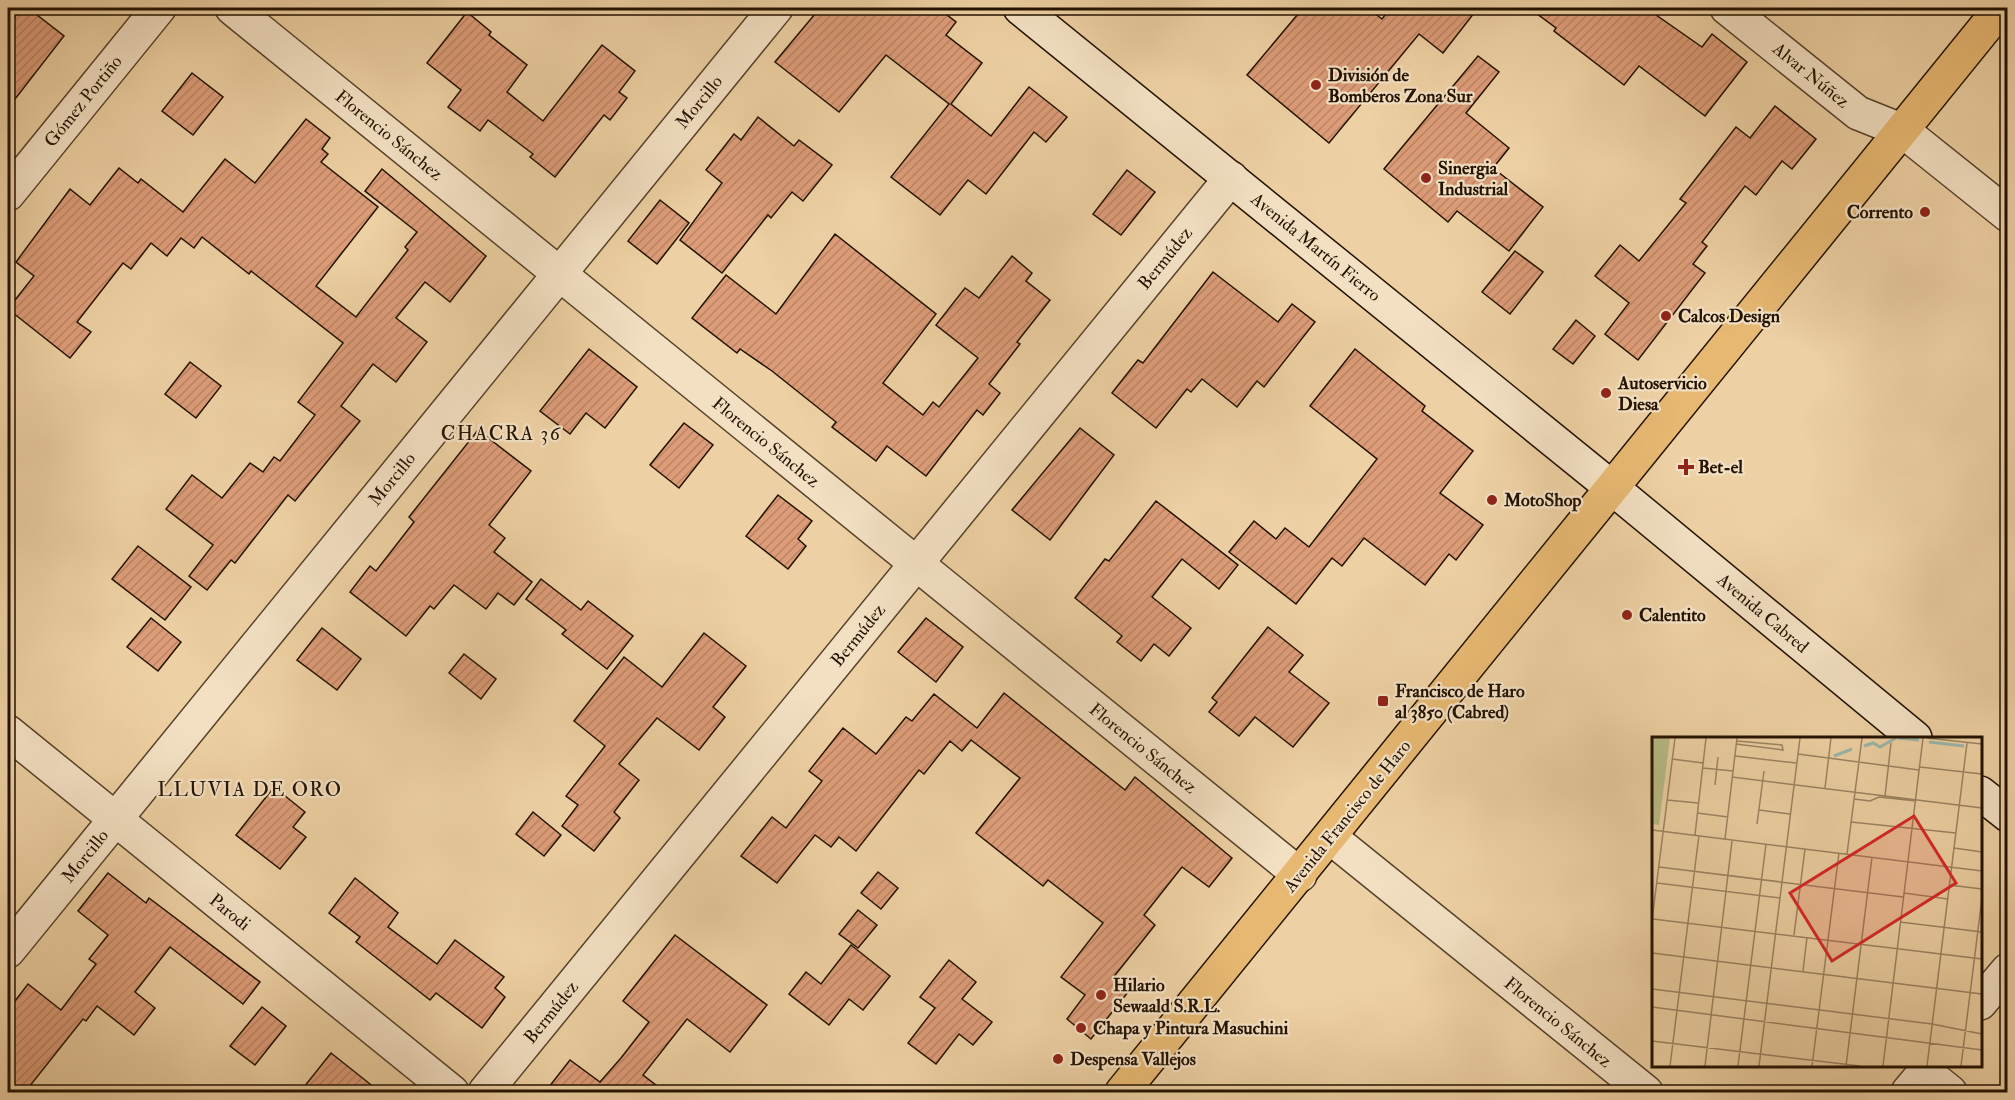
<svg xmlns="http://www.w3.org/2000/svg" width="2015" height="1100" font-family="'IM FELL Double Pica',serif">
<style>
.building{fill:url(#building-hatch);stroke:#231200;stroke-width:1.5}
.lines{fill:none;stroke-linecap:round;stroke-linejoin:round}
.street-casing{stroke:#564229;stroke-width:36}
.secondary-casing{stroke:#231200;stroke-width:36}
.primary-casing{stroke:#231200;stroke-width:36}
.street{stroke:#f3e0c3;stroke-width:33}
.secondary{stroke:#f3e0c3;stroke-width:33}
.primary{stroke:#e6b872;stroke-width:33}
.poi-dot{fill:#8f2418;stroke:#f3e0c3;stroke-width:2}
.labels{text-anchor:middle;stroke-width:4.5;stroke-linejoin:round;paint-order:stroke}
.poi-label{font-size:18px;font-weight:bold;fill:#231200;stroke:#f3e0c3;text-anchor:start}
.street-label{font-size:18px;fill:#231200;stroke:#f3e0c3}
.neighbourhood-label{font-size:20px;letter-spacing:1.5px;fill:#231200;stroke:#f3e0c3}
.inset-river{fill:none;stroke:#99b6a8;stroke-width:3}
.inset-road{fill:none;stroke:#9c8462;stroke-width:1.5}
.view{fill:#d62828;fill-opacity:0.15;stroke:#d62828;stroke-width:3}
.inset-edge{fill:none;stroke:#231200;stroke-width:3}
</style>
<defs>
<pattern id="building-hatch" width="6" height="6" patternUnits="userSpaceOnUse" patternTransform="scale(1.5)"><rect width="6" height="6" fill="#dc9c78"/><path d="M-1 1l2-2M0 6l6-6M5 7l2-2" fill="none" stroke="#bc8566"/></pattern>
</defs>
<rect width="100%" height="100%" fill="#edd0a3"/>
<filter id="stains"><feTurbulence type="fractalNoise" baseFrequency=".00333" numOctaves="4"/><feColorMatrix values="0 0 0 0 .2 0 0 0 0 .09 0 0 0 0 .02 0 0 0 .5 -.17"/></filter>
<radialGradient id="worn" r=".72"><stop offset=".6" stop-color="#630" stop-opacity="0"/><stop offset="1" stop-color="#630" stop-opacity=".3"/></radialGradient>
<g class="building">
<polygon points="22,8 28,8 64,36 8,108 8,25"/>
<polygon points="820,8 938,8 956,22 946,35 982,63 951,104 991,136 1029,87 1067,117 1046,142 1034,132 986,194 968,180 940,215 891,177 949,104 886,55 839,112 775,62"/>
<polygon points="1303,8 1368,8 1382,19 1389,10 1385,8 1478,8 1443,53 1419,34 1329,143 1247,75"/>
<polygon points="1529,8 1646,8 1702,47 1712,34 1747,62 1705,116 1639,66 1624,85 1554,31 1556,28"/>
<polygon points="467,12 491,32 489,35 527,65 507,92 543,121 602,45 635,71 619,92 627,98 610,120 604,115 555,177 530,157 533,154 488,120 480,131 448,107 461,90 427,63"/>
<polygon points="1478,56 1499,72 1466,113 1509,148 1493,168 1543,207 1509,251 1457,211 1448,222 1384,169"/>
<polygon points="192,73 223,97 193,135 162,111"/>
<polygon points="1775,106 1816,139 1792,169 1782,161 1756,195 1745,186 1702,242 1707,246 1693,264 1705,273 1638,360 1605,334 1629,303 1595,276 1620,245 1639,261 1686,203 1680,199 1736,127 1750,138"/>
<polygon points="758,117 794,146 799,140 832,165 803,201 792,192 771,218 768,215 722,273 680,240 722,183 706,170 734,134 741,140"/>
<polygon points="306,119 330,138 322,149 328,154 321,162 378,207 316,286 356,317 408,250 405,247 417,232 365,191 382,169 486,256 450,302 425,282 396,318 427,342 396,382 373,364 341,406 360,421 295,501 288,495 235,563 231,560 207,590 189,576 213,545 166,509 192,475 222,498 250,463 263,472 274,457 280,461 315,415 298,402 343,343 251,271 249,274 202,237 194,248 181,238 167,256 151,243 131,269 123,263 77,322 91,332 70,358 8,309 34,276 16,262 70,189 90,205 119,168 138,183 141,179 183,212 225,159 255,183"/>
<polygon points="1127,170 1155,192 1121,235 1093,214"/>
<polygon points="660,200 689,223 657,264 628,241"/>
<polygon points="835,234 936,314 883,383 923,415 933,402 939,407 978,358 936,325 965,288 979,298 1012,256 1032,273 1026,281 1050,300 1017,342 1020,344 989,384 1000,393 983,415 977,410 926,476 887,446 876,461 832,427 836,422 772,371 740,349 737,353 692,318 726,275 776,314"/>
<polygon points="1515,251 1543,272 1510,314 1482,292"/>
<polygon points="1213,272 1278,322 1292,304 1315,322 1264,387 1257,381 1237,407 1202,379 1191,392 1187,389 1156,428 1112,393 1138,360 1143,363"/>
<polygon points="1576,320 1595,336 1573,364 1553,349"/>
<polygon points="589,349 637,387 605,428 586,413 570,434 540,411"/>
<polygon points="1355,349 1425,406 1422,411 1473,451 1440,493 1483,525 1456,560 1449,554 1425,585 1364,538 1342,566 1332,558 1296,604 1229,552 1254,521 1276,539 1285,528 1309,547 1377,459 1310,406"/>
<polygon points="190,362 221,386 196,418 165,394"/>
<polygon points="684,423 713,445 679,488 650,465"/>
<polygon points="1080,428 1114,455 1050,540 1012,510"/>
<polygon points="478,430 531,471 489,525 505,538 494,552 532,582 514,605 498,593 486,609 454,585 434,609 430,606 406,636 350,592 370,566 376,571 414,522 409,517"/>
<polygon points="778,495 812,521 798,539 806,546 788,569 746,536"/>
<polygon points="1156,501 1238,565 1219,589 1182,559 1152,597 1191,628 1169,656 1154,644 1141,661 1117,642 1122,636 1075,598 1105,559 1109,561"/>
<polygon points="138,546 191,587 165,620 112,579"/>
<polygon points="541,579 581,610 588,601 633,636 607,669 562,634 566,630 526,599"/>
<polygon points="151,618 181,642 158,671 127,647"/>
<polygon points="926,618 963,647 936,682 898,652"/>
<polygon points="1268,627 1303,655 1289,672 1329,703 1293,747 1255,717 1239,736 1209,712 1217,702 1212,698"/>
<polygon points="322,628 361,659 337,690 297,660"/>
<polygon points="704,633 746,666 713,707 725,717 699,750 657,718 619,764 639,780 614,812 620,818 594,851 562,826 578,805 566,796 605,746 574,721 624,657 662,687"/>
<polygon points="464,654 496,679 481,699 449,673"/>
<polygon points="1004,693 1125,790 1135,777 1232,858 1209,887 1182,867 1144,915 1155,925 1112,979 1128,992 1091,1039 1067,1019 1085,995 1061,977 1103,923 1048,880 1043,886 976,833 1020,778 971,740 962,751 950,741 924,774 919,770 856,851 839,837 831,847 815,835 777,883 741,856 772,817 786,828 822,781 809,771 843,728 876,754 906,717 912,721 934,694 977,728"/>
<polygon points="274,787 305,812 293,827 306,837 280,869 236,835"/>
<polygon points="533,812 561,835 544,856 516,834"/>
<polygon points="878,872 898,888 881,909 861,893"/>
<polygon points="108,873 146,903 149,898 260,982 243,1004 170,947 135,992 155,1008 134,1035 97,1006 86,1021 83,1019 25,1092 22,1092 8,1081 8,1010 28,984 61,1010 96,964 89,959 108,935 78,911"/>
<polygon points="355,878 398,913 388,927 437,964 455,940 504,977 495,988 505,997 482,1028 436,993 430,1000 356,942 360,937 329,913"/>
<polygon points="858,910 877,925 858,948 839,934"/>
<polygon points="675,935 767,1005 730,1052 687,1019 643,1075 665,1092 545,1092 570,1060 600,1082 621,1058 649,1022 623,1001"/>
<polygon points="851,945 890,976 863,1010 849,999 829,1025 789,994 806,972 821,984"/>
<polygon points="949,960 976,982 962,999 992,1022 973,1045 959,1034 936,1064 908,1043 935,1008 920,997"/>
<polygon points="262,1007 286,1026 255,1065 230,1046"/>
<polygon points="331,1053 380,1092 300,1092"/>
</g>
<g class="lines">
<defs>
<g id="street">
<polyline points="232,8 1300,875"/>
<polyline points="1727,8 1858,113 1903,131 2008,215"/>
<polyline points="8,194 159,8"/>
<polyline points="8,732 452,1092"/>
<polyline points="1330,837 1646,1092"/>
<polyline points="8,951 776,8"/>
<polyline points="1980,1003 2008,970"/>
<polyline points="1925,1072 1950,1092"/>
<polyline points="485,1092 1231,178"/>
<polyline points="1908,1092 1930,1066"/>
</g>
<g id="secondary">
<polyline points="1020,8 1611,487 1915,738"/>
<polyline points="1980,793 2008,815"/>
</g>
<polyline id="primary" points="1122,1092 2001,8"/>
</defs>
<use href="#street" class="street-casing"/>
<use href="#secondary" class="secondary-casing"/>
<use href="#primary" class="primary-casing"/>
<use href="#street" class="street"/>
<use href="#secondary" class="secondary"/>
<use href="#primary" class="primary"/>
</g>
<g class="poi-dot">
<circle cx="1316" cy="85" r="6"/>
<circle cx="1426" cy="178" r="6"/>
<circle cx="1925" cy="212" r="6"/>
<circle cx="1666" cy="316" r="6"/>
<circle cx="1606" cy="393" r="6"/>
<path d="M1683 458h6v6h6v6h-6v6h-6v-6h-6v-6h6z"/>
<circle cx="1492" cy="500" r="6"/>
<circle cx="1627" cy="615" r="6"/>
<rect x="1377" y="695" width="12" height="12" rx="3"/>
<circle cx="1101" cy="995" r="6"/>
<circle cx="1081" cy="1028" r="6"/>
<circle cx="1058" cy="1059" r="6"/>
</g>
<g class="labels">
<g class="poi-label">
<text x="1328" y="81">División de<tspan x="1328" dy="21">Bomberos Zona Sur</tspan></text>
<text x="1438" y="174">Sinergia<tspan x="1438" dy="21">Industrial</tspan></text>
<text x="1913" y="218" text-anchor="end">Corrento</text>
<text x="1678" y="322">Calcos Design</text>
<text x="1618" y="389">Autoservicio<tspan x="1618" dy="21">Diesa</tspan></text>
<text x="1698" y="473">Bet-el</text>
<text x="1504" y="506">MotoShop</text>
<text x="1639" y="621">Calentito</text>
<text x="1395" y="697">Francisco de Haro<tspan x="1395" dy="21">al 3850 (Cabred)</tspan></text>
<text x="1113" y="991">Hilario<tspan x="1113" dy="21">Sewaald S.R.L.</tspan></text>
<text x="1093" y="1034">Chapa y Pintura Masuchini</text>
<text x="1070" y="1065">Despensa Vallejos</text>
</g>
<g class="street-label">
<text transform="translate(1811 75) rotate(39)" y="6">Alvar Núñez</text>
<text transform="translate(83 101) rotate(-51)" y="6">Gómez Portiño</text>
<text transform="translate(699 102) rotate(-51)" y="6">Morcillo</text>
<text transform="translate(389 135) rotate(39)" y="6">Florencio Sánchez</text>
<text transform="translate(1316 247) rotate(39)" y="6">Avenida Martín Fierro</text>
<text transform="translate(1165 258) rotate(-51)" y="6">Bermúdez</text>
<text transform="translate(766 442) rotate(39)" y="6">Florencio Sánchez</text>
<text transform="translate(392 479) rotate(-51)" y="6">Morcillo</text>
<text transform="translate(1763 613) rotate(40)" y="6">Avenida Cabred</text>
<text transform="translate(858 635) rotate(-51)" y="6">Bermúdez</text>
<text transform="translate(1143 748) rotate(39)" y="6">Florencio Sánchez</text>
<text transform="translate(1347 816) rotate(-51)" y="6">Avenida Francisco de Haro</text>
<text transform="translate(85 856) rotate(-51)" y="6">Morcillo</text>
<text transform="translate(230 912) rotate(39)" y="6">Parodi</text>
<text transform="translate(551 1012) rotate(-51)" y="6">Bermúdez</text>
<text transform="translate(1558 1022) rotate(39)" y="6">Florencio Sánchez</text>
</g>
<g class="neighbourhood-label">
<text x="501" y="440">CHACRA 36</text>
<text x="250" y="796">LLUVIA DE ORO</text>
</g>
</g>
<g transform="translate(1652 737)">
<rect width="330" height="330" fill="#edd0a3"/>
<path d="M 0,1 L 18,1 L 7,88 L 0,87 Z" fill="#b8bb85"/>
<path class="inset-river" d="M 246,1 L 267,3M 277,5 L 312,9M 212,9 L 221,6 L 228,10 L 244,1M 182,19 L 200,12"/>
<path class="inset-road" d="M 275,1 L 330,7M 84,7 L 131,13 L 130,8 L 85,4M 146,17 L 267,33M 83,19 L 144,26M 20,22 L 51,26M 268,30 L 330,37M 51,31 L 81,34M 80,40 L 330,71M 63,48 L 66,20M 173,51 L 179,1M 233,59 L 239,6M 202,62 L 218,64 L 227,60 L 264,64M 15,63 L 46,66M 107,73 L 138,77M 45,76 L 76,80M 199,85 L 304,96M 105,87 L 112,34M 0,93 L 330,134M 43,98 L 54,1M 73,102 L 85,1M 302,111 L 330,115M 195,117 L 210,1M 7,130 L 251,160M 5,146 L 128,161M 297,148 L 330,152M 252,156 L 296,162M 1,182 L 330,222M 0,183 L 23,1M 248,185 L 330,195M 142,198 L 153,112M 0,216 L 330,257M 151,234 L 155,200M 0,252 L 280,287 L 330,297M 0,270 L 330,313M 0,304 L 208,329M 18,329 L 47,98M 53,329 L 80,104M 86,329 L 114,107M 107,329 L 148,1M 160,329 L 187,116M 194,329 L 220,120M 231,329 L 271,1M 275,329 L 315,6M 309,329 L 330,161"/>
<path class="view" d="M 262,79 L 304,146 L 180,224 L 138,156 Z"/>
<rect width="330" height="330" class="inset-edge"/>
</g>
<rect width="2015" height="1100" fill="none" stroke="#edd0a3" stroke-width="30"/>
<rect x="9" y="9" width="1997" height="1082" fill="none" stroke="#231200" stroke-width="3"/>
<rect x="15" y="15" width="1985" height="1070" fill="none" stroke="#231200" stroke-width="1.5"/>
<rect width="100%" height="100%" filter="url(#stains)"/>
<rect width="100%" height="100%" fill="url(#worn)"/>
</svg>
